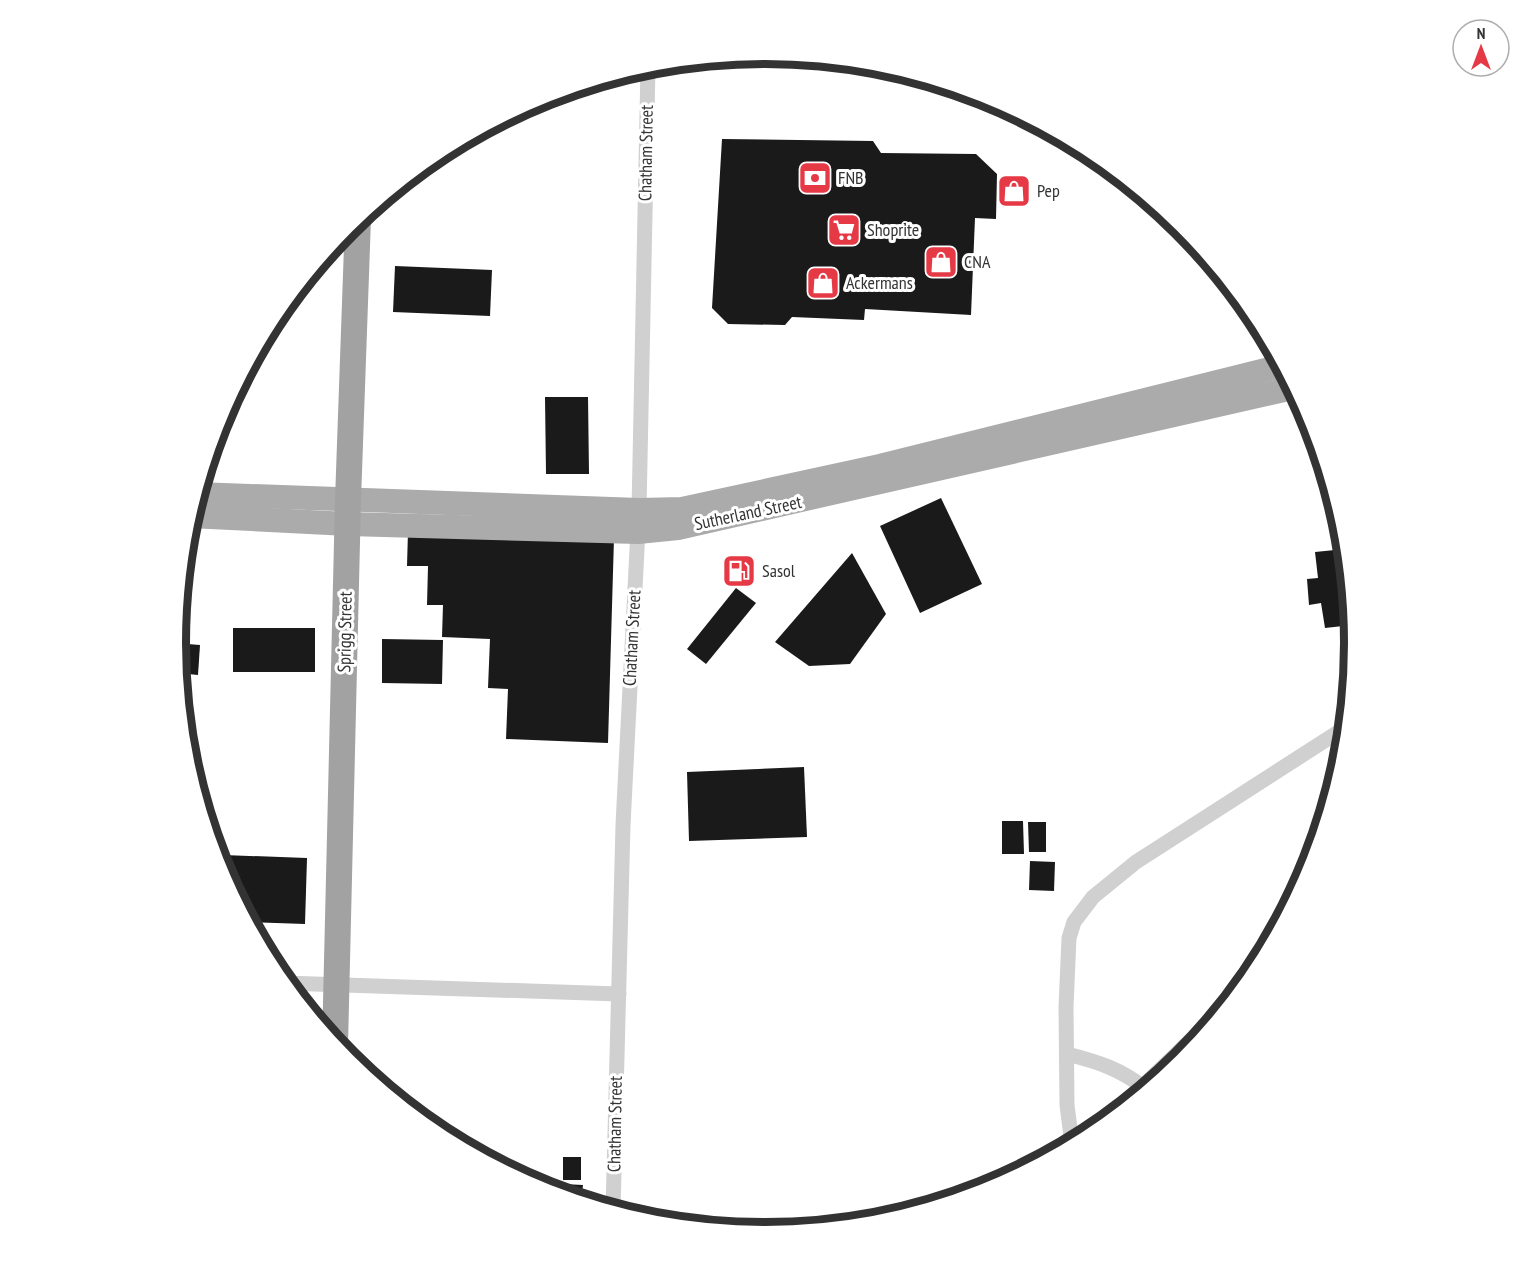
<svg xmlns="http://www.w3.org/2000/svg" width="1529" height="1287" font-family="'PT Sans Narrow',sans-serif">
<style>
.building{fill:#1a1a1a}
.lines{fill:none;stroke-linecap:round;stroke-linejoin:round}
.minor{stroke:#d0d0d0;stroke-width:15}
.primary{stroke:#ababab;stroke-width:24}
.trunk{stroke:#a2a2a2;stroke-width:26}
.labels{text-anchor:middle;stroke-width:6;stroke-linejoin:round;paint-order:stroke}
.street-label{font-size:18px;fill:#333;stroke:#fff}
.poi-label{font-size:18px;fill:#333;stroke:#fff;text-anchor:start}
.rim{fill:none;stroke:#333;stroke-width:8}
</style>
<rect width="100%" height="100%" fill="#fff"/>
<g class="building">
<polygon points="722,139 873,141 881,153 976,154 997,174 996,219 975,218 971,315 865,309 864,320 792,317 785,325 728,324 712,308"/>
<polygon points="395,266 492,270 490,316 393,312"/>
<polygon points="545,397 588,397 589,474 546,474"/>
<polygon points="941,498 982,584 920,613 880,526"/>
<polygon points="408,531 614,538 608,743 506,739 508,689 488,688 490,639 442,637 443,605 427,605 428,566 407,566"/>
<polygon points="1345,549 1352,625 1325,628 1321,603 1309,605 1307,579 1318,578 1315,552"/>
<polygon points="852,553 886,614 850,664 809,666 775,642"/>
<polygon points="736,588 756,603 706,664 687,649"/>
<rect x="233" y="628" width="82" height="44"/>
<polygon points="382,639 443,640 442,684 382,683"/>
<polygon points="175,643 200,645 198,675 178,673"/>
<polygon points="804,767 807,837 689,841 687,772"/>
<polygon points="1002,821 1023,821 1024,854 1002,854"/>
<polygon points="1028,822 1046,822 1046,852 1029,852"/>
<polygon points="223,855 307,858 305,924 248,922 223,874"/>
<polygon points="1030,861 1055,862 1054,891 1029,890"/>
<rect x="563" y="1157" width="18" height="23"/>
<polygon points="563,1184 583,1185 581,1201 562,1195"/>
</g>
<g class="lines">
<g class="minor">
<polyline points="284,983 619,994"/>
<path d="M 1067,1054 C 1099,1062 1120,1069 1146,1089"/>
<polyline points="1142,1087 1223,1009"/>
<polyline points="1072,1144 1067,1105 1066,1007 1069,938 1074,922 1093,897 1136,862 1346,727"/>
<polyline points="613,1211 623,825 639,510 648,66"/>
</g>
<g class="primary">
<polyline points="197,494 639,510 682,509 880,466 1282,366"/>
<polyline points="190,516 348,524 638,532 678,528 1293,388"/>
</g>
<polyline class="trunk" points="335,1045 348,500 358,218"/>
</g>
<defs>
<symbol id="bank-square" viewBox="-11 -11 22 22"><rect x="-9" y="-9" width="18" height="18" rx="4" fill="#e63946" stroke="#fff"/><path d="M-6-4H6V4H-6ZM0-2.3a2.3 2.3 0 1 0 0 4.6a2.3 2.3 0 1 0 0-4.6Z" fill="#fff"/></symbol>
<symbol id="shop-square" viewBox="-11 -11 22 22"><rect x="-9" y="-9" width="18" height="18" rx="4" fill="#e63946" stroke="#fff"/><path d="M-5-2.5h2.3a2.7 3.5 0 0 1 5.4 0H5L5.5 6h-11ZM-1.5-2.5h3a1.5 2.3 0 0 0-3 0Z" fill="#fff"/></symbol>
<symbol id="supermarket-square" viewBox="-11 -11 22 22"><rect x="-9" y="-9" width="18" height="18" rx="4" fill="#e63946" stroke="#fff"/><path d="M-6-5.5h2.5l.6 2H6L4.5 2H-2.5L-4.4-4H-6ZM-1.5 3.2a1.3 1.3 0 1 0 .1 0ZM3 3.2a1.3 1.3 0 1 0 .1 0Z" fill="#fff"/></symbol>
<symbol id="fuel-square" viewBox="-11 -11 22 22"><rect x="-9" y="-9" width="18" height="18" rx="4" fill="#e63946" stroke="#fff"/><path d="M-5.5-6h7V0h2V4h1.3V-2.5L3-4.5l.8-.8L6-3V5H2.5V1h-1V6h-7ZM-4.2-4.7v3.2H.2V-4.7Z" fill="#fff"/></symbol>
</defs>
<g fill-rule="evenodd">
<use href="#bank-square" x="796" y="159" width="38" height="38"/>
<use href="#shop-square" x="995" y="172" width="38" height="38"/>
<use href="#supermarket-square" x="825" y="211" width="38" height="38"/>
<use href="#shop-square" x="922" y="243" width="38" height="38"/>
<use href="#shop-square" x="804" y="264" width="38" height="38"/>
<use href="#fuel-square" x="720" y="552" width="38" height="38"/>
</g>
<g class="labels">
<g class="street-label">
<text transform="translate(646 153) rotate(-89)" y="6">Chatham Street</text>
<text transform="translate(748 513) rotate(-12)" y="6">Sutherland Street</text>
<text transform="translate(345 632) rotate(-89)" y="6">Sprigg Street</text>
<text transform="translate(632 638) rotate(-87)" y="6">Chatham Street</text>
<text transform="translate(615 1124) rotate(-89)" y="6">Chatham Street</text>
</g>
<g class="poi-label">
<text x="838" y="184">FNB</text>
<text x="1037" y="197">Pep</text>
<text x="867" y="236">Shoprite</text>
<text x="964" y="268">CNA</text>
<text x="846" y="289">Ackermans</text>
<text x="762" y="577">Sasol</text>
</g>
</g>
<path d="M0 0H1529V1287H0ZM186 643a579 579 0 1 1 1158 0a579 579 0 1 1-1158 0Z" fill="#fff" fill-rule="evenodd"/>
<path class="rim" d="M186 643a579 579 0 1 1 1158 0a579 579 0 1 1-1158 0Z"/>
<g transform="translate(1481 48)"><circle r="28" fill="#ffffff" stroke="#adadad" stroke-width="1.5"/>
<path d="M0-4.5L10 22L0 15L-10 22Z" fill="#e63946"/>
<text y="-9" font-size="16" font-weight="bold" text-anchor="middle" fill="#333333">N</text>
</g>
</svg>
